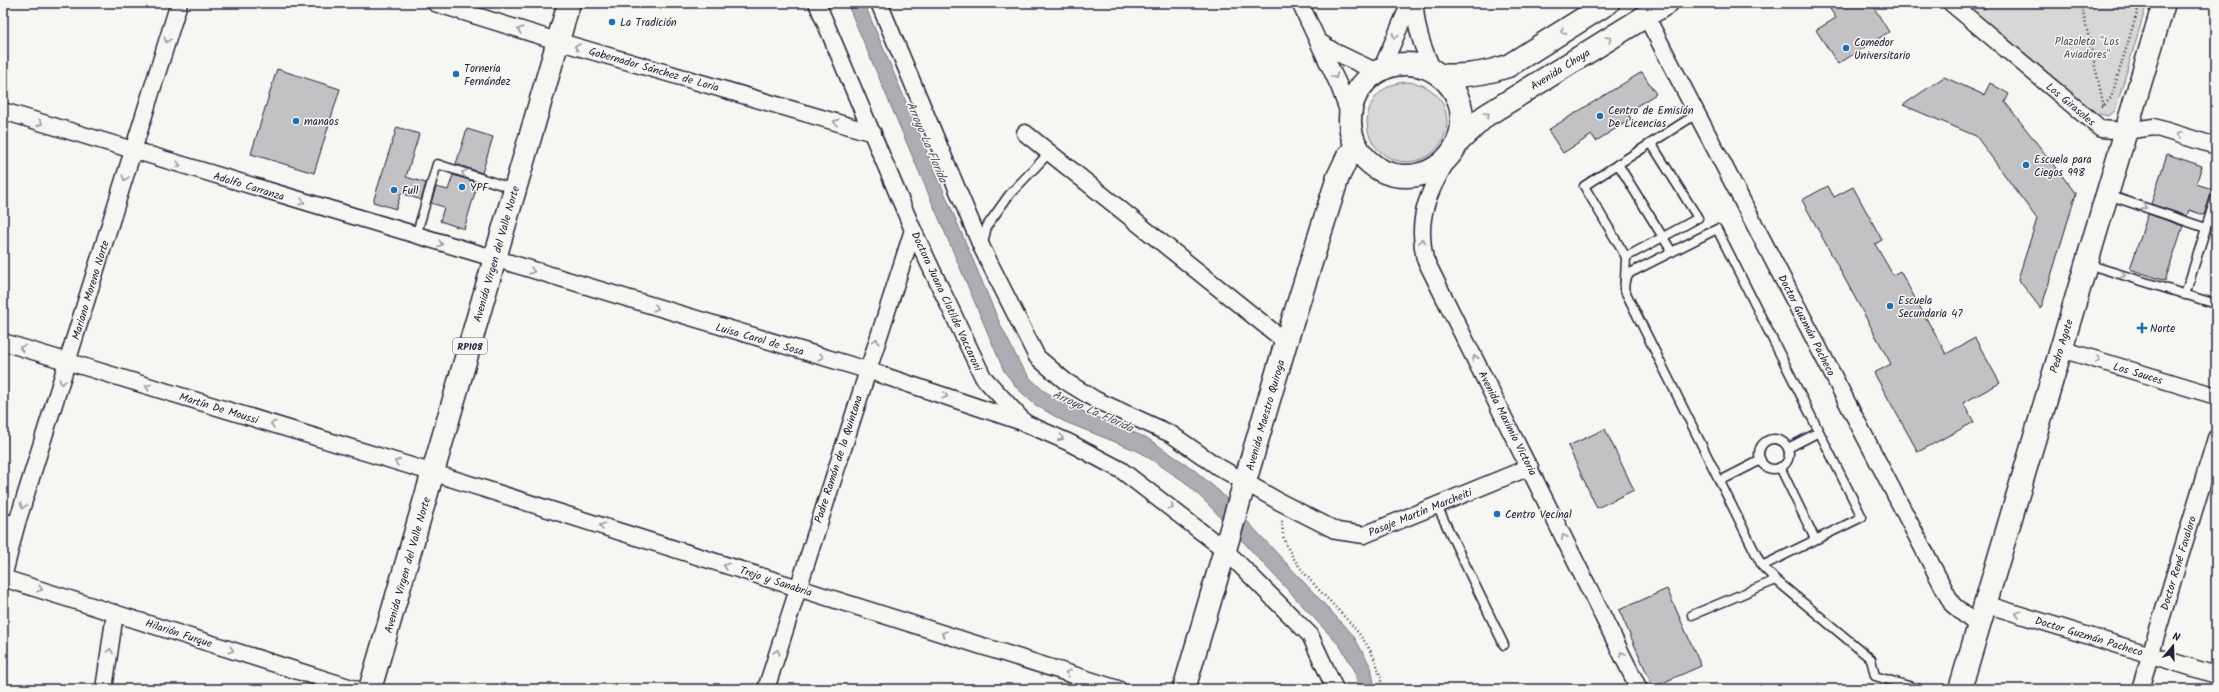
<svg xmlns="http://www.w3.org/2000/svg" width="2219" height="692" font-family="Kalam,sans-serif">
<style>
.green{fill:#d7d7d7;stroke:#7c7c89}
.water{fill:#adadb3;stroke:#757583}
.building{fill:#c2c2c4;stroke:#22223b}
.lines{fill:none;stroke-linecap:round;stroke-linejoin:round}
.service-casing{stroke:#22223b;stroke-width:11}
.minor-casing{stroke:#22223b;stroke-width:19}
.secondary-casing{stroke:#22223b;stroke-width:25}
.primary-casing{stroke:#22223b;stroke-width:25}
.path{stroke:#22223b;stroke-width:2.5;stroke-dasharray:1 3;stroke-linecap:butt}
.service{stroke:#f6f6f2;stroke-width:8}
.minor{stroke:#f6f6f2;stroke-width:16}
.secondary{stroke:#f6f6f2;stroke-width:22}
.primary{stroke:#f6f6f2;stroke-width:22}
.oneway{stroke:#9797a0}
.poi-dot{fill:#1f6fb2;stroke:#f6f6f2;stroke-width:1.5}
.labels{text-anchor:middle;stroke-width:3;stroke-linejoin:round;paint-order:stroke}
.shield{fill:#f6f6f2;stroke:#626272;stroke-width:1}
.shield-label{font-size:10px;font-weight:bold;fill:#22223b}
.poi-label{font-size:11px;fill:#22223b;stroke:#f6f6f2;text-anchor:start}
.park-label{font-size:11px;fill:#4f4f62;stroke:#f6f6f2}
.street-label{font-size:11px;fill:#22223b;stroke:#f6f6f2}
.water-label{font-size:12px;font-style:italic;fill:#535365;stroke:#f6f6f2}
</style>
<rect width="100%" height="100%" fill="#f6f6f2"/>
<filter id="ink" filterUnits="userSpaceOnUse"><feTurbulence type="fractalNoise" baseFrequency=".025" numOctaves="2"/><feDisplacementMap in="SourceGraphic" scale="8" xChannelSelector="R" yChannelSelector="G"/><feConvolveMatrix kernelMatrix="1 2 1 2 8 2 1 2 1" color-interpolation-filters="sRGB"/></filter>
<g filter="url(#ink)">
<g class="green">
<polygon points="1964,3 2147,3 2115,111 2108,116 2096,113"/>
<circle cx="1407" cy="122" r="40"/>
</g>
<polygon class="water" points="847,3 864,3 1000,324 1020,364 1031,379 1044,391 1070,406 1147,438 1193,469 1219,491 1353,635 1371,667 1375,689 1358,689 1355,671 1340,646 1209,505 1185,482 1140,452 1063,421 1034,404 1018,389 1004,371 987,331"/>
<g class="building">
<polygon points="1826,3 1871,3 1889,32 1838,64 1816,30 1836,18"/>
<polygon points="277,69 340,89 314,173 251,154"/>
<polygon points="1642,72 1656,94 1627,112 1631,119 1596,141 1592,135 1563,153 1548,130"/>
<polygon points="1944,77 1984,95 1990,83 2009,94 2005,102 2076,194 2041,309 2018,279 2037,219 1976,136 1903,105"/>
<polygon points="397,127 419,134 406,177 426,183 421,200 401,193 396,209 373,202"/>
<polygon points="467,129 493,137 482,173 456,164"/>
<polygon points="2167,154 2202,166 2196,184 2216,190 2211,194 2204,215 2189,210 2187,216 2151,204"/>
<polygon points="453,175 478,183 464,229 440,221 444,207 431,203 436,187 448,190"/>
<polygon points="1828,186 1834,197 1853,187 1882,240 1875,244 1893,275 1900,271 1946,354 1975,338 2000,383 1963,403 1974,422 1918,452 1874,373 1891,364 1802,200"/>
<polygon points="2148,214 2183,226 2165,281 2130,269"/>
<polygon points="1605,429 1634,490 1597,508 1568,446"/>
<polygon points="1667,589 1701,666 1653,687 1619,610"/>
</g>
<g class="lines">
<defs>
<g id="service">
<polyline points="1618,164 1672,252"/>
<polyline points="2108,195 2206,228"/>
<polyline points="416,236 437,164 514,189"/>
<polyline points="983,244 987,226 1009,195 1050,152"/>
<polyline points="1626,257 1698,218 1651,143"/>
<polyline points="2087,264 2216,304"/>
<polyline points="1625,280 1626,257 1584,186 1698,113"/>
<polyline points="2185,295 2216,196"/>
<circle cx="1774" cy="454" r="15"/>
<polyline points="1788,448 1819,432"/>
<polyline points="1780,467 1815,539"/>
<polyline points="1720,481 1761,460"/>
<polyline points="1437,506 1504,645"/>
<polyline points="1762,566 1862,517 1717,229 1630,273 1625,280 1624,289 1762,566 1776,580"/>
<polyline points="1692,615 1776,580 1871,659 1875,676 1919,689"/>
</g>
<g id="minor">
<polyline points="435,3 557,41 873,133"/>
<polyline points="817,3 913,230 983,377 1025,423 1068,442 1121,470 1225,550 1310,635 1335,689"/>
<polyline points="879,3 982,248 1037,357 1065,381 1096,400 1171,434 1217,466 1280,502 1337,531 1364,535 1530,467"/>
<polyline points="1300,3 1339,86 1350,116"/>
<path d="M 1415,3 C 1415,27 1423,50 1434,72"/>
<polyline points="1951,3 2101,129 2125,131 2154,127 2216,146"/>
<polyline points="1646,16 1952,604 1978,626"/>
<polyline points="1318,41 1333,51 1377,72"/>
<polyline points="1381,70 1410,3"/>
<polyline points="3,111 867,370 1025,423"/>
<polyline points="1025,133 1286,342"/>
<path d="M 1451,154 C 1430,190 1415,215 1425,259 L 1639,689"/>
<polyline points="3,342 434,473 1118,689"/>
<polyline points="2061,349 2216,396"/>
<polyline points="3,521 16,526"/>
<polyline points="3,578 16,526 179,3"/>
<polyline points="3,578 355,689"/>
<polyline points="1985,604 2216,675"/>
<polyline points="104,689 115,613"/>
<polyline points="766,689 913,230"/>
<polyline points="2140,689 2216,438"/>
</g>
<g id="secondary">
<circle cx="1406" cy="120" r="56"/>
<path d="M 1439,75 C 1463,77 1485,74 1508,66 L 1608,3"/>
<polyline points="1459,141 1485,116 1667,3"/>
<polyline points="1184,689 1286,342 1338,177 1348,156 1357,147"/>
<polyline points="1960,689 2164,3"/>
</g>
<polyline id="primary" points="370,689 569,3"/>
</defs>
<use href="#service" class="service-casing"/>
<use href="#minor" class="minor-casing"/>
<use href="#secondary" class="secondary-casing"/>
<use href="#primary" class="primary-casing"/>
<g class="path">
<polyline points="2081,3 2104,107"/>
<polyline points="1984,9 1988,3"/>
<polyline points="2101,106 2103,106 2111,98 2140,3"/>
<path d="M 1282,521 C 1283,527 1282,536 1285,542 C 1308,596 1378,627 1382,689"/>
</g>
<use href="#service" class="service"/>
<use href="#minor" class="minor"/>
<use href="#secondary" class="secondary"/>
<use href="#primary" class="primary"/>
</g>
<defs><path id="oneway-chevron" d="M-2-3.5L2.5 0L-2 3.5" fill="none" stroke-width="1.6" stroke-linecap="round" stroke-linejoin="round"/></defs>
<g class="oneway">
<use href="#oneway-chevron" transform="translate(520 30) rotate(-163)"/>
<use href="#oneway-chevron" transform="translate(1563 31) rotate(148)"/>
<use href="#oneway-chevron" transform="translate(1395 36) rotate(114)"/>
<use href="#oneway-chevron" transform="translate(1609 39) rotate(-32)"/>
<use href="#oneway-chevron" transform="translate(167 40) rotate(107)"/>
<use href="#oneway-chevron" transform="translate(577 47) rotate(-164)"/>
<use href="#oneway-chevron" transform="translate(1335 76) rotate(65)"/>
<use href="#oneway-chevron" transform="translate(1487 115) rotate(-35)"/>
<use href="#oneway-chevron" transform="translate(836 122) rotate(-164)"/>
<use href="#oneway-chevron" transform="translate(40 123) rotate(17)"/>
<use href="#oneway-chevron" transform="translate(2179 135) rotate(-163)"/>
<use href="#oneway-chevron" transform="translate(178 165) rotate(17)"/>
<use href="#oneway-chevron" transform="translate(464 173) rotate(-162)"/>
<use href="#oneway-chevron" transform="translate(125 178) rotate(107)"/>
<use href="#oneway-chevron" transform="translate(302 202) rotate(17)"/>
<use href="#oneway-chevron" transform="translate(2144 207) rotate(18)"/>
<use href="#oneway-chevron" transform="translate(1422 241) rotate(-97)"/>
<use href="#oneway-chevron" transform="translate(440 244) rotate(17)"/>
<use href="#oneway-chevron" transform="translate(532 271) rotate(16)"/>
<use href="#oneway-chevron" transform="translate(2123 275) rotate(18)"/>
<use href="#oneway-chevron" transform="translate(656 308) rotate(16)"/>
<use href="#oneway-chevron" transform="translate(876 341) rotate(-72)"/>
<use href="#oneway-chevron" transform="translate(22 348) rotate(-163)"/>
<use href="#oneway-chevron" transform="translate(821 357) rotate(16)"/>
<use href="#oneway-chevron" transform="translate(1475 358) rotate(-117)"/>
<use href="#oneway-chevron" transform="translate(2098 360) rotate(17)"/>
<use href="#oneway-chevron" transform="translate(62 382) rotate(108)"/>
<use href="#oneway-chevron" transform="translate(148 387) rotate(-163)"/>
<use href="#oneway-chevron" transform="translate(945 396) rotate(18)"/>
<use href="#oneway-chevron" transform="translate(273 424) rotate(-163)"/>
<use href="#oneway-chevron" transform="translate(1061 438) rotate(24)"/>
<use href="#oneway-chevron" transform="translate(397 462) rotate(-163)"/>
<use href="#oneway-chevron" transform="translate(23 506) rotate(108)"/>
<use href="#oneway-chevron" transform="translate(1171 507) rotate(38)"/>
<use href="#oneway-chevron" transform="translate(602 526) rotate(-162)"/>
<use href="#oneway-chevron" transform="translate(1564 537) rotate(-116)"/>
<use href="#oneway-chevron" transform="translate(726 566) rotate(-162)"/>
<use href="#oneway-chevron" transform="translate(40 589) rotate(18)"/>
<use href="#oneway-chevron" transform="translate(2018 614) rotate(-163)"/>
<use href="#oneway-chevron" transform="translate(944 634) rotate(-163)"/>
<use href="#oneway-chevron" transform="translate(231 650) rotate(18)"/>
<use href="#oneway-chevron" transform="translate(110 651) rotate(-81)"/>
<use href="#oneway-chevron" transform="translate(777 652) rotate(-73)"/>
<use href="#oneway-chevron" transform="translate(1622 654) rotate(-116)"/>
<use href="#oneway-chevron" transform="translate(1068 673) rotate(-163)"/>
</g>
</g>
<g class="poi-dot">
<circle cx="612" cy="22" r="4"/>
<circle cx="1846" cy="48" r="4"/>
<circle cx="456" cy="74" r="4"/>
<circle cx="1600" cy="116" r="4"/>
<circle cx="296" cy="121" r="4"/>
<circle cx="2026" cy="165" r="4"/>
<circle cx="462" cy="187" r="4"/>
<circle cx="394" cy="190" r="4"/>
<circle cx="1890" cy="306" r="4"/>
<path d="M2140 322h4v4h4v4h-4v4h-4v-4h-4v-4h4z"/>
<circle cx="1497" cy="514" r="4"/>
</g>
<g class="labels">
<rect class="shield" x="453" y="338" width="34" height="16" rx="3"/>
<g class="shield-label">
<text x="470" y="350">RP108</text>
</g>
<g class="poi-label">
<text x="620" y="26">La Tradición</text>
<text x="1854" y="46">Comedor<tspan x="1854" dy="13">Universitario</tspan></text>
<text x="464" y="72">Torneria<tspan x="464" dy="13">Fernández</tspan></text>
<text x="1608" y="114">Centro de Emisión<tspan x="1608" dy="13">De Licencias</tspan></text>
<text x="304" y="125">manaos</text>
<text x="2034" y="163">Escuela para<tspan x="2034" dy="13">Ciegos 998</tspan></text>
<text x="470" y="191">YPF</text>
<text x="402" y="194">Full</text>
<text x="1898" y="304">Escuela<tspan x="1898" dy="13">Secundaria 47</tspan></text>
<text x="2150" y="332">Norte</text>
<text x="1505" y="518">Centro Vecinal</text>
</g>
<g class="park-label">
<text x="2087" y="45">Plazoleta "Los<tspan x="2087" dy="13">Aviadores"</tspan></text>
</g>
<g class="street-label">
<text transform="translate(654 69) rotate(16)" y="4">Gobernador Sánchez de Loria</text>
<text transform="translate(1560 69) rotate(-32)" y="4">Avenida Choya</text>
<text transform="translate(2071 104) rotate(40)" y="4">Los Girasoles</text>
<text transform="translate(249 186) rotate(17)" y="4">Adolfo Carranza</text>
<text transform="translate(496 254) rotate(-74)" y="4">Avenida Virgen del Valle Norte</text>
<text transform="translate(90 290) rotate(-73)" y="4">Mariano Moreno Norte</text>
<text transform="translate(947 301) rotate(65)" y="4">Doctora Juana Clotilde Vaccaroni</text>
<text transform="translate(1807 325) rotate(63)" y="4">Doctor Guzmán Pacheco</text>
<text transform="translate(760 339) rotate(16)" y="4">Luisa Carol de Sosa</text>
<text transform="translate(2061 346) rotate(-73)" y="4">Pedro Agote</text>
<text transform="translate(2138 373) rotate(17)" y="4">Los Sauces</text>
<text transform="translate(219 408) rotate(17)" y="4">Martín De Moussi</text>
<text transform="translate(1265 415) rotate(-74)" y="4">Avenida Maestro Quiroga</text>
<text transform="translate(1508 423) rotate(63)" y="4">Avenida Maximio Victoria</text>
<text transform="translate(838 459) rotate(-72)" y="4">Padre Ramón de la Quintana</text>
<text transform="translate(1420 512) rotate(-22)" y="4">Pasaje Martín Marcheiti</text>
<text transform="translate(2178 563) rotate(-73)" y="4">Doctor René Favaloro</text>
<text transform="translate(407 565) rotate(-74)" y="4">Avenida Virgen del Valle Norte</text>
<text transform="translate(776 581) rotate(18)" y="4">Trejo y Sanabria</text>
<text transform="translate(179 633) rotate(18)" y="4">Hilarión Furque</text>
<text transform="translate(2089 636) rotate(17)" y="4">Doctor Guzmán Pacheco</text>
</g>
<g class="water-label">
<text transform="translate(927 142) rotate(67)" y="4">Arroyo La Florida</text>
<text transform="translate(1093 411) rotate(24)" y="4">Arroyo La Florida</text>
</g>
</g>
<rect width="2219" height="692" fill="none" stroke="#f6f6f2" stroke-width="16"/>
<rect x="8" y="8" width="2203" height="676" fill="none" stroke="#22223b" stroke-width="1.5" filter="url(#ink)"/>
<g transform="translate(2173 646) rotate(19)" stroke="#f6f6f2" stroke-width="3" paint-order="stroke">
<path d="M0-3L7 15L0 10L-7 15Z" fill="#22223b"/>
<text y="-6" font-size="11" font-weight="bold" text-anchor="middle" fill="#22223b">N</text>
</g>
</svg>
